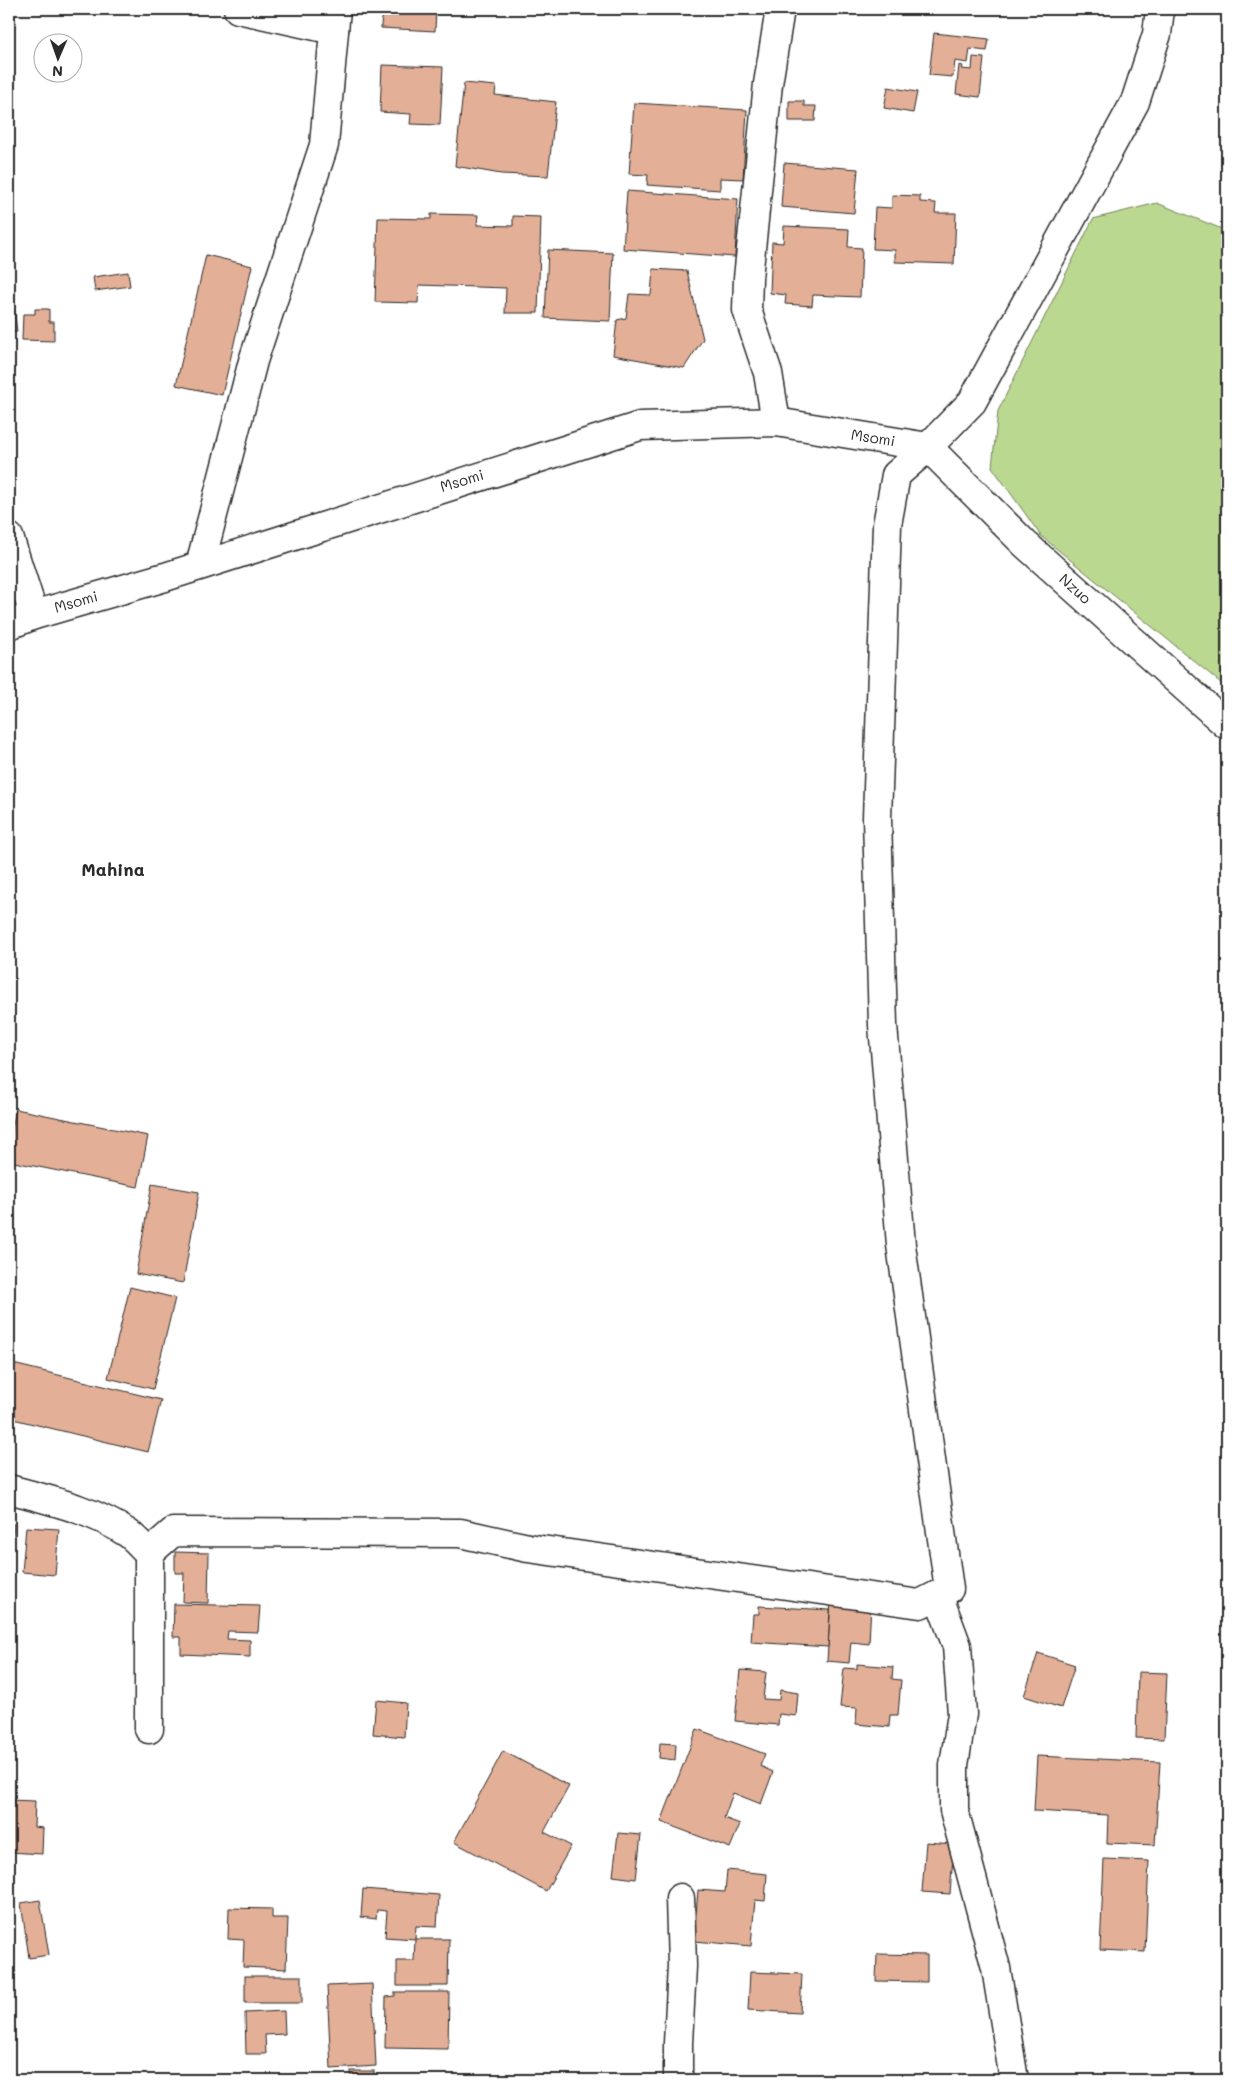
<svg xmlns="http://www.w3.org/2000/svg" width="1236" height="2089" font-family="Mali,sans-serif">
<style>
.green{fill:#bbd890;stroke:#73825e}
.building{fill:#e3af96;stroke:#2b2b2b}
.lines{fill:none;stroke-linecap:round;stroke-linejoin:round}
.street-casing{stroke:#2b2b2b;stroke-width:31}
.secondary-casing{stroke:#2b2b2b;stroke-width:31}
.street{stroke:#fff;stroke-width:28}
.secondary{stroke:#fff;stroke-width:28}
.labels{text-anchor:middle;stroke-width:5;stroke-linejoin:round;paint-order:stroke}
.street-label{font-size:15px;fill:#2b2b2b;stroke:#fff}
.quarter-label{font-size:18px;font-weight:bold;fill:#2b2b2b;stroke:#fff}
</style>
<rect width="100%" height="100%" fill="#fff"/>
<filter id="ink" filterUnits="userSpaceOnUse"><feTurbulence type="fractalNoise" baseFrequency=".02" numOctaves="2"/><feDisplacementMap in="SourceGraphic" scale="10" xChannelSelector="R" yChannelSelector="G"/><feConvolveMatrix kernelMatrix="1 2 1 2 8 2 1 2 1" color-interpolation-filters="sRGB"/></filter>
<g filter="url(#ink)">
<polygon class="green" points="1157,203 1227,231 1227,688 1041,536 992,467 998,411 1093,219"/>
<g class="building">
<polygon points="382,9 436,9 435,31 381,28"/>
<polygon points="512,9 589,9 588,13"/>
<polygon points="934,33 989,39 987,51 970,49 968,63 955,61 953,77 929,75"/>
<polygon points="973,57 984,58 980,97 956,94 959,65 963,66 962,69 972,70"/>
<polygon points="382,65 443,67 440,125 410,124 411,114 380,112"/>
<polygon points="464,83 496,86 495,95 556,102 548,176 501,174 455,166"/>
<polygon points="888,87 917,92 913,113 884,108"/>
<polygon points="789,101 804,101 804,106 816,106 815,121 789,121"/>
<polygon points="634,103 747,110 743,179 720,178 720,190 647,185 648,175 629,174"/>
<polygon points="784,163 858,169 854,213 781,207"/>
<polygon points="627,191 738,199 735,257 623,249"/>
<polygon points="892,195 920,196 920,202 936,203 935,213 956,213 954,264 895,262 895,250 873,249 875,207 892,208"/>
<polygon points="431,214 478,215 477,225 513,226 513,216 541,217 538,313 505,313 506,288 419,285 418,303 375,302 378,218 431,219"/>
<polygon points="784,226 849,229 848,247 862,248 860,297 813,295 812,306 785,304 786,295 770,293 772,242 783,243"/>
<polygon points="548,250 613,253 610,321 545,318"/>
<polygon points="206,255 252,266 222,395 176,385"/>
<polygon points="653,269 687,271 703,339 684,368 613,355 617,320 626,318 629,294 651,295"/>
<polygon points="128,272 130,286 95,291 93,277"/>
<polygon points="9,283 11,283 17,332 9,333"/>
<polygon points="35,309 49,309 49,322 54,322 54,341 22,340 23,314 35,314"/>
<polygon points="16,1109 148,1136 138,1187 9,1161 9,1144"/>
<polygon points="152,1184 199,1192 183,1283 136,1274"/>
<polygon points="130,1287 175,1298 153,1389 108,1378"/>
<polygon points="9,1363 161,1400 148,1452 9,1418"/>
<polygon points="9,1524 14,1524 10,1569 9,1569"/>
<polygon points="26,1527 59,1529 55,1575 22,1572"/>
<polygon points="175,1552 209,1553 208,1603 183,1602 184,1573 175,1573"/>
<polygon points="831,1601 871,1604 869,1644 851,1642 849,1663 827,1661"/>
<polygon points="174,1604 260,1606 258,1632 228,1631 227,1639 250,1640 250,1657 181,1654 181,1637 173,1637"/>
<polygon points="759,1606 830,1610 828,1647 751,1642 753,1614 759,1614"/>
<polygon points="1038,1653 1075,1665 1061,1708 1024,1696"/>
<polygon points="857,1664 893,1667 892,1679 901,1680 898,1715 890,1715 889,1727 856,1724 857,1708 840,1707 844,1668 857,1669"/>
<polygon points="740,1670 766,1672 763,1699 779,1700 780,1690 798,1693 796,1716 779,1714 778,1725 735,1721"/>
<polygon points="1138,1672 1167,1673 1164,1739 1136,1738"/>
<polygon points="376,1700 406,1703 404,1737 373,1734"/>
<polygon points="697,1729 765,1754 760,1766 773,1772 761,1804 733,1793 724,1818 740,1824 730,1848 661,1822"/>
<polygon points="660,1743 676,1744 675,1760 659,1758"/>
<polygon points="503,1751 569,1786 544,1832 571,1846 546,1891 454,1842"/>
<polygon points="1037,1756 1160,1762 1155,1845 1107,1843 1108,1815 1034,1811"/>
<polygon points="9,1800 35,1801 34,1827 43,1828 42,1854 9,1852"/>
<polygon points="618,1833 641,1835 636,1879 613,1876"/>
<polygon points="926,1842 954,1844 950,1894 922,1892"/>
<polygon points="1104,1859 1149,1861 1145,1952 1100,1950"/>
<polygon points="727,1870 767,1874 765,1901 755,1900 751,1946 694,1941 698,1890 725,1892"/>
<polygon points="363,1889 439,1895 437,1927 416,1926 415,1939 385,1937 387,1911 377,1910 376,1919 361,1917"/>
<polygon points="40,1900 49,1955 29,1958 21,1903"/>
<polygon points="229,1908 272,1909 272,1918 288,1918 286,1969 243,1967 244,1940 228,1939"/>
<polygon points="415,1939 449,1939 448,1986 397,1986 397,1961 414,1961"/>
<polygon points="877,1954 927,1955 927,1982 876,1981"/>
<polygon points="750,1972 802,1974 800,2013 748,2010"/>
<rect x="245" y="1976" width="57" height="27"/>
<polygon points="372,1984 376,2066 331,2069 327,1986"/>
<polygon points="395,1992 449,1992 448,2049 385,2048 386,1997 395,1996"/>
<polygon points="284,2011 285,2034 265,2035 266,2054 246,2054 245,2013"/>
<rect x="351" y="2071" width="23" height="9"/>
</g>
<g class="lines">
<defs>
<g id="street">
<polyline points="238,9 334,30"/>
<polyline points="776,422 768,373 747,310 748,278 768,84 780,9"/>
<polyline points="9,537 34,615"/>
<polyline points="200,565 253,361 324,145 336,9"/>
<path d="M 9,1489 C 49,1500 94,1510 129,1534 C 136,1539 142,1547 149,1553"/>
<polyline points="938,1595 957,1646 962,1714 954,1765 954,1810 996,1968 1014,2080"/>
<polyline points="149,1729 149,1553 173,1532 460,1533 528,1548 920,1604 949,1589 901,1245 883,1025 877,818 887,525 896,475 928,447 972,402 1135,102 1157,34 1160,9"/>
<polyline points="678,2080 678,2043 682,1966 680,1898"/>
</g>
<polyline id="secondary" points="9,625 34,615 165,577 640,426 776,422 928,447 1025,544 1227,725"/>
</defs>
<use href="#street" class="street-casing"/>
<use href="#secondary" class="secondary-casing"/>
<use href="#street" class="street"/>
<use href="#secondary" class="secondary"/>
</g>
</g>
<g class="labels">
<g class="street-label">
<text transform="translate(873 438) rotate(9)" y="5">Msomi</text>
<text transform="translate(462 481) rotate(-17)" y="5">Msomi</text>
<text transform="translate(1075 589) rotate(42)" y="5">Nzuo</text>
<text transform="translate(76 602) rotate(-16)" y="5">Msomi</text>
</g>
<g class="quarter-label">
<text x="113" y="876">Mahina</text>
</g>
</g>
<rect width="1236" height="2089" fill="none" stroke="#fff" stroke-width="30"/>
<rect x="15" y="15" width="1206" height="2059" fill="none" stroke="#2b2b2b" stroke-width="2" filter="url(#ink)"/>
<g transform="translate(58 58) rotate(182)"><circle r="24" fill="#ffffff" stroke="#aaaaaa"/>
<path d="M0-4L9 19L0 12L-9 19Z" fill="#2b2b2b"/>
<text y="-8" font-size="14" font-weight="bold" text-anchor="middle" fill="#2b2b2b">N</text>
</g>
</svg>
